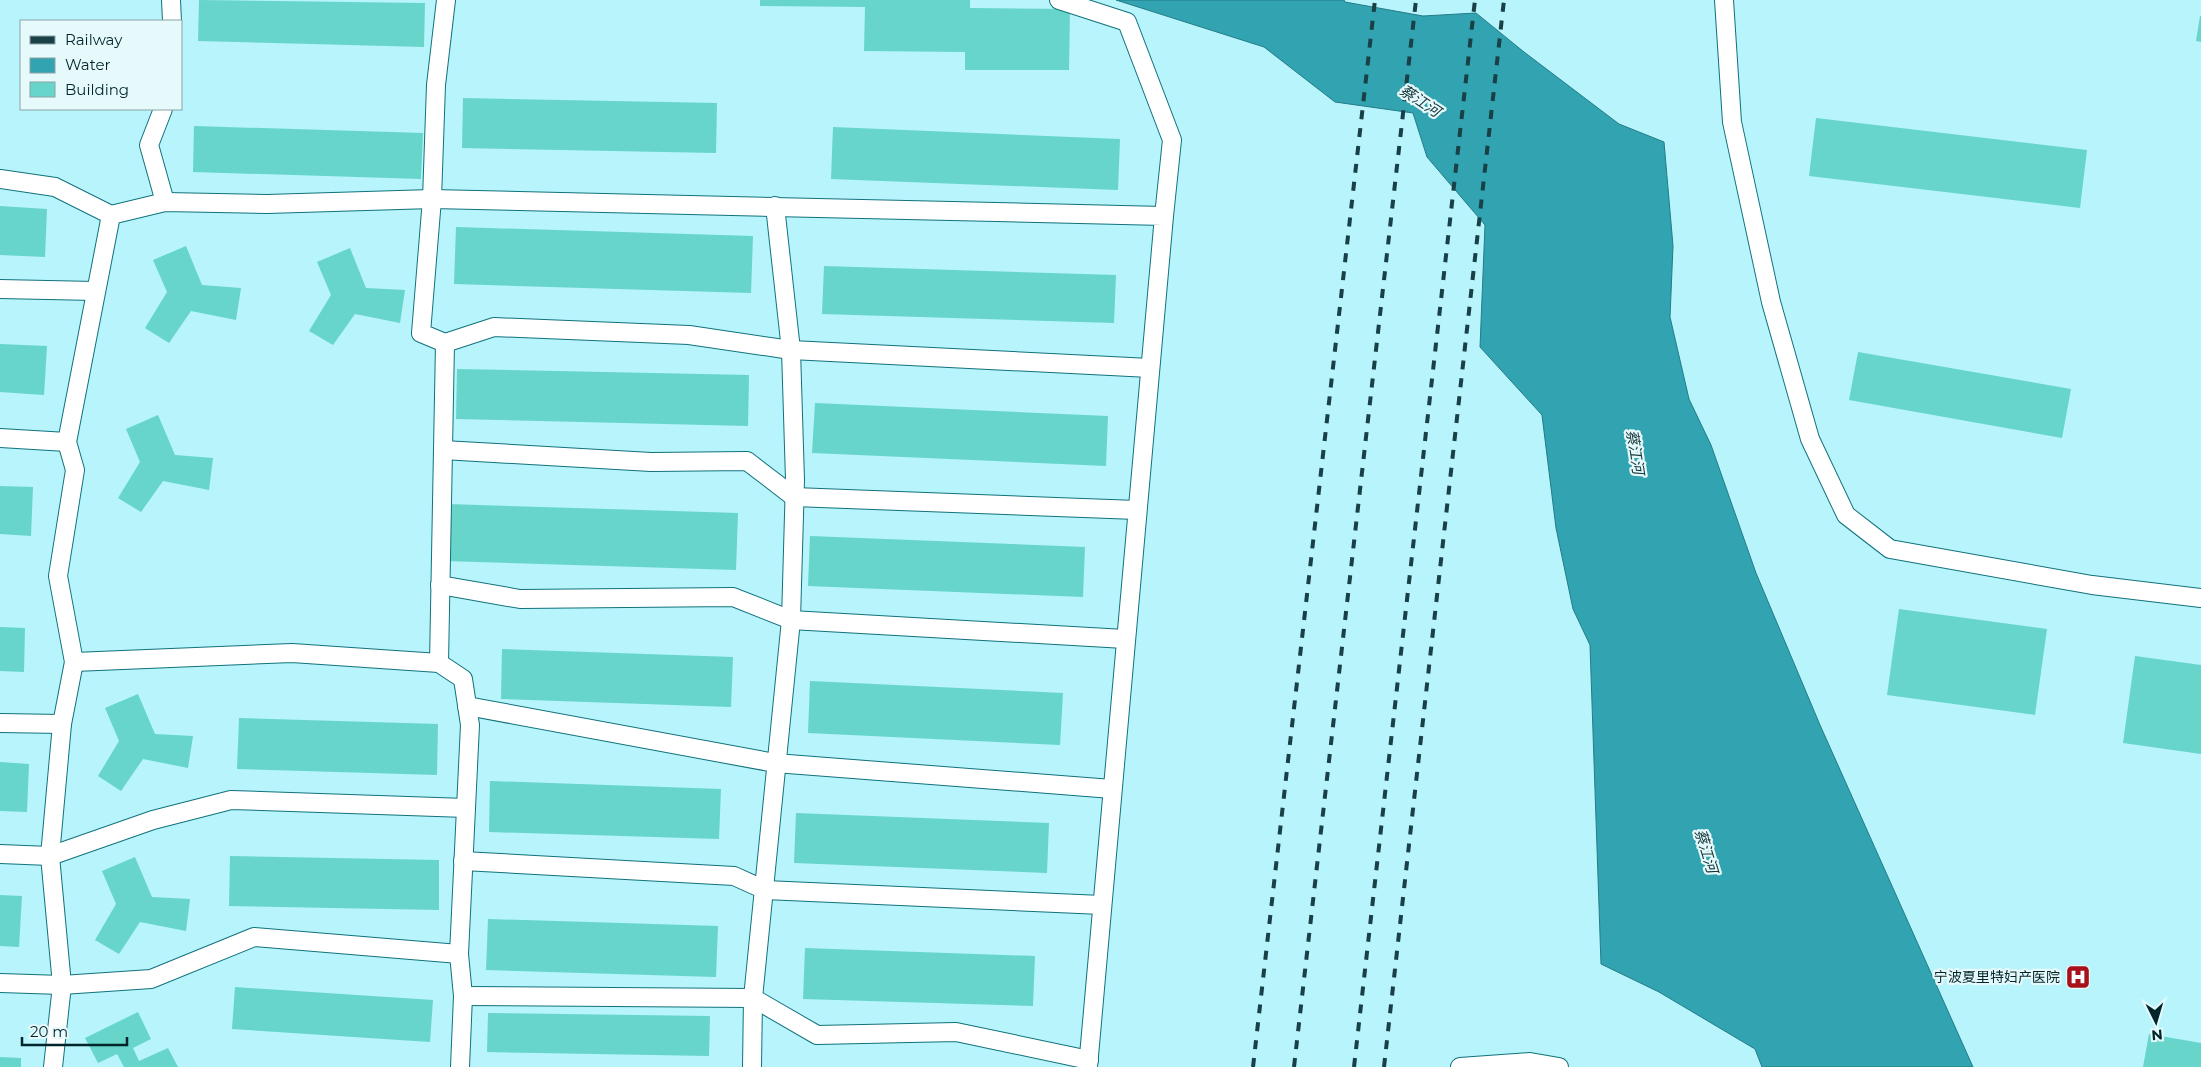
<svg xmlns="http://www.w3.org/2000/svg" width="2201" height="1067" font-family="Montserrat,'Noto Sans SC',sans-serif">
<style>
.water{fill:#32a3b0;stroke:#237d88}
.building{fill:#67d5ca}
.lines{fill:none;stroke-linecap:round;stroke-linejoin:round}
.service-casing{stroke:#11727c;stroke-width:20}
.service{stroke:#fff;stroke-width:18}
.rail{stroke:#184046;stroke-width:4;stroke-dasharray:9 9;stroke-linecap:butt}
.labels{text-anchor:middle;stroke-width:4.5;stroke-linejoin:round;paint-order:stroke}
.poi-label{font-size:14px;fill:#00252a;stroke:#e6f9fb;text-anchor:end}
.water-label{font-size:15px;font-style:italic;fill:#143539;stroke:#e6f9fb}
</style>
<rect width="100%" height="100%" fill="#b7f4fc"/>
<polygon class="water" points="1116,0 1344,0 1345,2 1423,16 1476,13 1524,52 1619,124 1664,142 1673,246 1670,317 1689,399 1711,445 1756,573 1820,725 1973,1067 1762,1067 1755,1049 1659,992 1601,964 1590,645 1573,609 1556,528 1542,415 1480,347 1485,225 1427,157 1413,113 1335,102 1264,47"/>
<g class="building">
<polygon points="199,0 425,3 424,47 198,41"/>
<polygon points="760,0 970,0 970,8 1070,9 1069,70 965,70 965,52 864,51 865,7 760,6"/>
<polygon points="2200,16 2201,16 2201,42 2196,41"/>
<polygon points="463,98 717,103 716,153 462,148"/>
<polygon points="1816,118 2087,150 2080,208 1809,176"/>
<polygon points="194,126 423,133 421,179 193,172"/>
<polygon points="833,127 1120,139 1118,190 831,179"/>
<polygon points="0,206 47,209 45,257 0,255"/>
<polygon points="456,227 753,236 751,293 454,284"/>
<polygon points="186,246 202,285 241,288 236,320 191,311 169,343 145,328 167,292 153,260"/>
<polygon points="350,248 366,288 405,290 400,323 355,314 333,345 309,331 331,295 317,262"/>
<polygon points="824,266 1116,275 1114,323 822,314"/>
<polygon points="0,344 47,346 44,395 0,392"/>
<polygon points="1858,352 2071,389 2062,438 1849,400"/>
<polygon points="457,369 749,375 748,426 456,419"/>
<polygon points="815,403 1108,416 1106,466 812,453"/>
<polygon points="158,415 175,455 213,458 209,490 163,481 141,512 118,498 140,462 126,429"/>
<polygon points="0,486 33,487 31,536 0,534"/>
<polygon points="447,504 738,513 736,570 445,561"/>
<polygon points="810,536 1085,547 1083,597 808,586"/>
<polygon points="1899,609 2047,629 2035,715 1887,695"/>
<polygon points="0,627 25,628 24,672 0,671"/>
<polygon points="502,649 733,657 731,707 501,699"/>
<polygon points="2135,656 2201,665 2201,754 2123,743"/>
<polygon points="810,681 1063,693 1060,745 808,733"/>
<polygon points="138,694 155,734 193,736 188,768 143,759 121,791 98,776 119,741 105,708"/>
<polygon points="239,718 438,724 437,775 237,769"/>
<polygon points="0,762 29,764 27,812 0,811"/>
<polygon points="490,781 721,789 719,839 489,832"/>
<polygon points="796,813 1049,823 1047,873 794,863"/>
<polygon points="230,856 439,860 439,910 229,906"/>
<polygon points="135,857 152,897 190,899 186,931 140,922 119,954 95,940 116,904 102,871"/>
<polygon points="0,895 22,896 19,947 0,946"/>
<polygon points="488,919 718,926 716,977 486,970"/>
<polygon points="805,948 1035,956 1033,1006 803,999"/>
<polygon points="235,987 433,1000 430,1042 232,1029"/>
<polygon points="138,1012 151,1039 133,1048 139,1061 168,1048 178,1067 124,1067 117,1054 98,1063 85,1038"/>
<polygon points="488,1013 710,1016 709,1056 487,1052"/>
<polygon points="2149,1034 2201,1043 2201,1067 2143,1067"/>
<polygon points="0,1057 21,1058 21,1067 0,1067"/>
</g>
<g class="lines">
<defs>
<g id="service">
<polyline points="171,0 172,21"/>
<polyline points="446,0 436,85 432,199 421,333 445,343 439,663 463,679 470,725 459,954 463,996 460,1067"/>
<polyline points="1059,0 1127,22 1172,140 1164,216"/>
<polyline points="1724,0 1732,122 1771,302 1810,439 1846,515 1890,549 2092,585 2201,598"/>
<polyline points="163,109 149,145 165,202"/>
<polyline points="0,179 55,187 111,215"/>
<polyline points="0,289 95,291"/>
<polyline points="445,343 494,327 689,335 791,350 1150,368"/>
<polyline points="0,438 67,442"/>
<polyline points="443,450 651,462 747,461 794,497 1137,510"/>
<polyline points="440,585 520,599 733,597 791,620 1125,639"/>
<polyline points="74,662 292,653 439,663"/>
<polyline points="467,706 775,763 1112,789"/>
<polyline points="0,723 62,724"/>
<polyline points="0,854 50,856 153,820 231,800 466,808"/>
<polyline points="463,861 734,876 765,890 1102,905"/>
<polyline points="0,983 62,985 151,979 254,937 459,954"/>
<polyline points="463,996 753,998 817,1035 956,1032 1089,1060"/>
<polyline points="53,1067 62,985 50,856 62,724 74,662 58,576 75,470 67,442 111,215 165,202 267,204 432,199 1164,216 1088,1067"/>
<polyline points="752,1067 753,998 791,620 795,480 791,350 775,206"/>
<polyline points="1460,1067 1530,1062 1559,1067"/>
</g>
</defs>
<use href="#service" class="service-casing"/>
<use href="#service" class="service"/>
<g class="rail">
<polyline points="1253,1067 1375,0"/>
<polyline points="1294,1067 1416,0"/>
<polyline points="1354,1067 1475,0"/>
<polyline points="1384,1067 1504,0"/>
</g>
</g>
<defs>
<symbol id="hospital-square" viewBox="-11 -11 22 22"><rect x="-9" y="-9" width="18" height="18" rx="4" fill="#a71119" stroke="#e6f9fb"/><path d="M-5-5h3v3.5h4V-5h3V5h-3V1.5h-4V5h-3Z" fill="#fff"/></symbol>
</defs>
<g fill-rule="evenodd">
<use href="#hospital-square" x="2064" y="963" width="28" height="28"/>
</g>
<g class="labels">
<g class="poi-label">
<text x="2060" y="982">宁波夏里特妇产医院</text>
</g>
<g class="water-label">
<text transform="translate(1420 101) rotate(33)" y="5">蔡江河</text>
<text transform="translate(1635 452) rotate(81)" y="5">蔡江河</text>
<text transform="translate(1706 851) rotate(73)" y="5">蔡江河</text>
</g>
</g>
<rect x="20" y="20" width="162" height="90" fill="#e6f9fb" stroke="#8aa4a7"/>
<rect x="30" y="36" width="25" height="8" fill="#184046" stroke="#8aa4a7"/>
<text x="65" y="45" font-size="15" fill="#00252a">Railway</text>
<rect x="30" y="58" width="25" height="15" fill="#32a3b0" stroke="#8aa4a7"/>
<text x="65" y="70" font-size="15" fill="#00252a">Water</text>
<rect x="30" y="82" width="25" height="15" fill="#67d5ca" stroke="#8aa4a7"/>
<text x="65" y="95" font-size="15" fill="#00252a">Building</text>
<g transform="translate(2156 1022) rotate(175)" stroke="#e6f9fb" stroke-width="4" paint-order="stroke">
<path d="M0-4L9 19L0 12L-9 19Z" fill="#00252a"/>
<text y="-8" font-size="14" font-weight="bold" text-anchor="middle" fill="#00252a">N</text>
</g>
<path d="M22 1037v8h105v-8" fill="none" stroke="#00252a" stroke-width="2.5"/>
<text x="30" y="1037" font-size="15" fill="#00252a" stroke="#e6f9fb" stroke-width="4" paint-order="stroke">20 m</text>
</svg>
